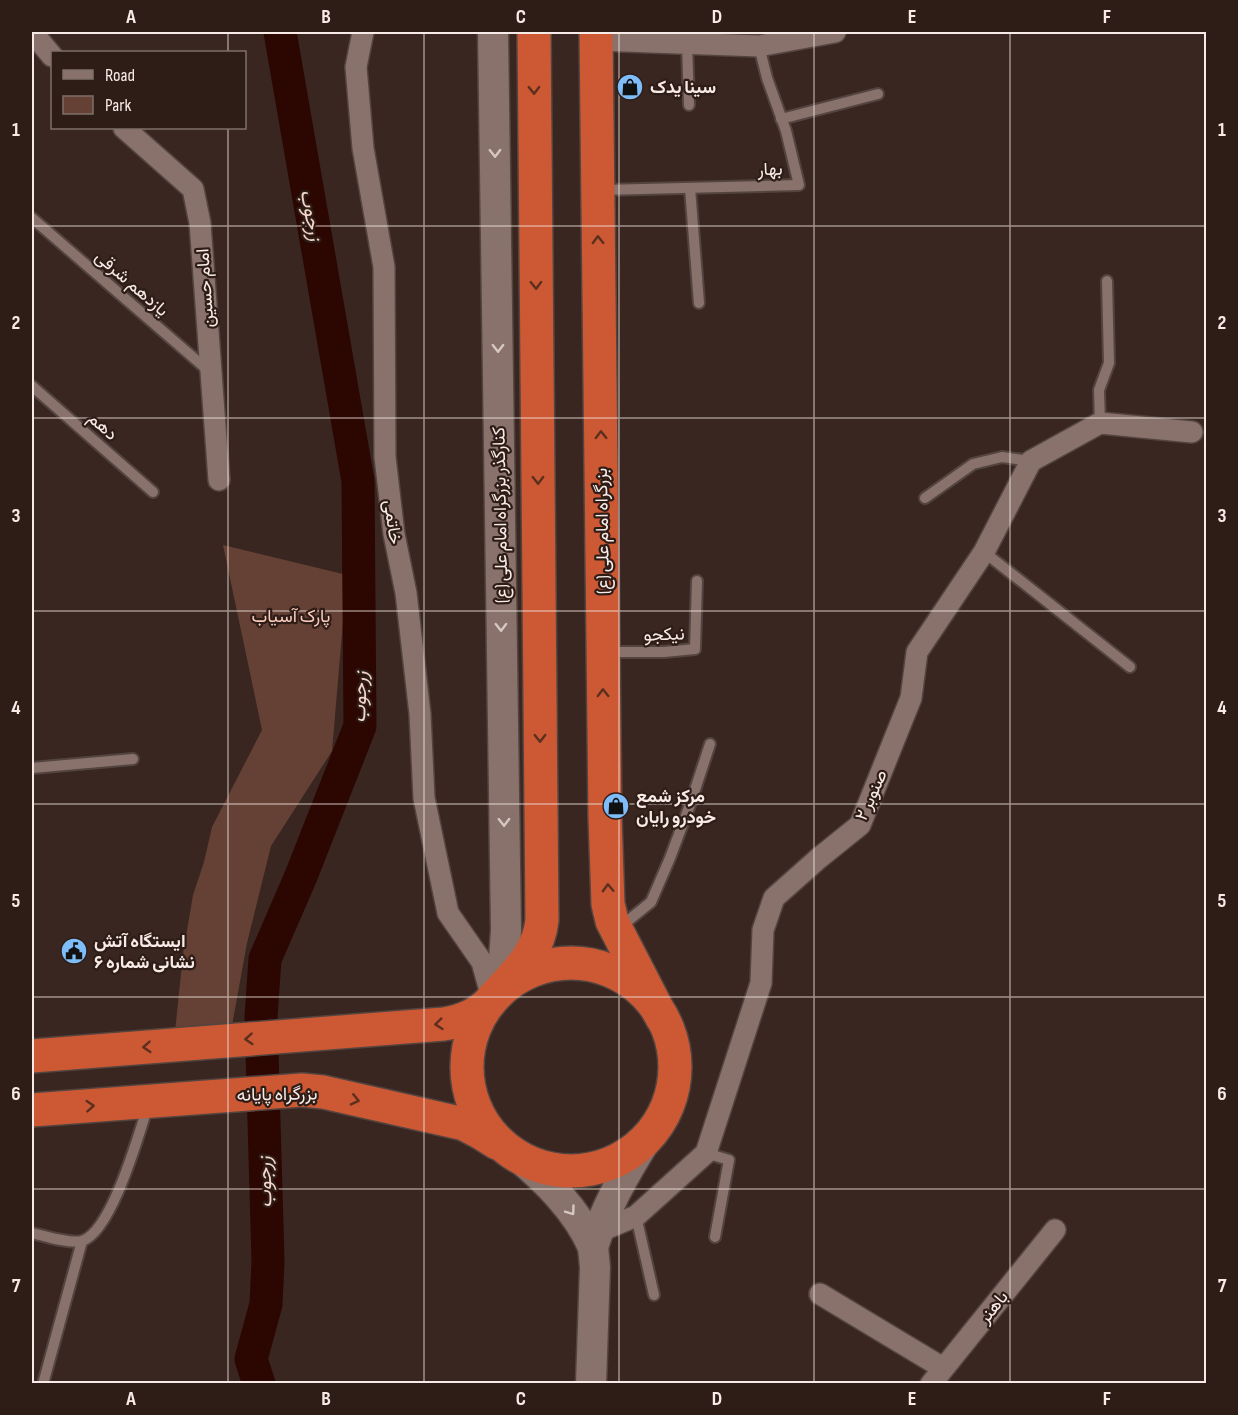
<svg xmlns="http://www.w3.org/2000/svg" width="1238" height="1415" font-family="'Sofia Sans Condensed',Vazirmatn,sans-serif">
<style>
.green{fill:#654135}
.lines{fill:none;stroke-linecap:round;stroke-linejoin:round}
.river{stroke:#2c0600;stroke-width:33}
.lane-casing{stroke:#53443f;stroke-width:14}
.street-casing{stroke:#53443f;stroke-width:24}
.secondary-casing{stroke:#53443f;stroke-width:33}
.highway-casing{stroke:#53443f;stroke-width:36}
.lane{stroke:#88726b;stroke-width:10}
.street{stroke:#88726b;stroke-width:21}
.secondary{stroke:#88726b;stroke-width:30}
.highway{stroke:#cc5933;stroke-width:33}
.oneway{stroke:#5d2f1f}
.oneway2{stroke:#d6c7c2}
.grid{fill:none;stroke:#f8ebe7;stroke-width:1.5;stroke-opacity:0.55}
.labels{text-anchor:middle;stroke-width:4.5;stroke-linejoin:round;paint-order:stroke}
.poi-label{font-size:18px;font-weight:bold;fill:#f8ebe7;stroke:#2e1d17;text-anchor:start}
.street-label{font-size:18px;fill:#f8ebe7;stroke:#2e1d17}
.park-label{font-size:18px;fill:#facbbd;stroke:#2e1d17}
.water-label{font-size:20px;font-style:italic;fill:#f5d5cc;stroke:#2e1d17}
.neatline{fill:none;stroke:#f8ebe7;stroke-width:2}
.grid-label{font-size:20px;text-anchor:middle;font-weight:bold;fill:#f8ebe7}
</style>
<rect width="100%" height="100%" fill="#392620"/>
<polygon class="green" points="223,545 347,575 332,751 271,846 247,943 229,1042 175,1032 183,954 193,895 204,862 212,827 262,730"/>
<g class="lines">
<polyline class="river" points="259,1384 251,1359 266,1304 268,1261 261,1017 265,959 301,876 360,726 358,481 280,32"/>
<defs>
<g id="lane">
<polyline points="687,43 689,105"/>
<polyline points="781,119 878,94"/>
<polyline points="690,188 699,303"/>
<polyline points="602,190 799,185 786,131 767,78 759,46"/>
<polyline points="32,218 210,372"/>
<polyline points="32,386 153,492"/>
<polyline points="1100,423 1099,390 1109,363 1107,281"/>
<polyline points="925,498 973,464 1002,457 1031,461"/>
<polyline points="984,552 1130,667"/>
<polyline points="606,652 664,652 695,649 697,581"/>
<polyline points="32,768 133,759"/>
<polyline points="619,928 651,902 670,858 691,802 710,744"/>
<polyline points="706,1153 729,1160 715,1237"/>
<polyline points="636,1216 654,1295"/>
<path d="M 32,1233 C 44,1236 70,1244 82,1241 C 112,1231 138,1136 148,1106"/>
<polyline points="43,1384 82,1241"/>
</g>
<g id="street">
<polyline points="32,32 52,56"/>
<polyline points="363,32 356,67 363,148 384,267 385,457 394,534 406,593 420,714 424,798 448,913 482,962 492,998"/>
<polyline points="596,40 759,46 835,32"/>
<polyline points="124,128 193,189 200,223 219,480"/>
<polyline points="598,1231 603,1230 636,1216 706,1153 761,983 763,930 774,898 819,858 860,825 911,698 917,652 984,552 1031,461 1100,423 1192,432"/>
<polyline points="820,1294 943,1368"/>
<polyline points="931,1384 1055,1230"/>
</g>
<g id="secondary">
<polyline points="493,32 506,931 504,959 494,997"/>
<path d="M 516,1155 C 546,1180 577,1210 593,1247 C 605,1208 625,1173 647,1138"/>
<polyline points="591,1384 595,1267 593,1247"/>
</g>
<g id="highway">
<polyline points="596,32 605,817 608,904 612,921 662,1018"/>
<circle cx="571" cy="1067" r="104"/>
<path d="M 494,997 C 515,974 539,953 542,920 L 534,32"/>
<path d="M 32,1056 L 444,1024 C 463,1021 476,1015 490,1002"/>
<polyline points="32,1110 302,1090 323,1092 464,1124 481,1133 497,1143"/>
</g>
</defs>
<use href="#lane" class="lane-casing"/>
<use href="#street" class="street-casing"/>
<use href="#secondary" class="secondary-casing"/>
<use href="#highway" class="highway-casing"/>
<use href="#lane" class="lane"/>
<use href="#street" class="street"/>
<use href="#secondary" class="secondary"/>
<use href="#highway" class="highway"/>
</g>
<defs><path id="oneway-chevron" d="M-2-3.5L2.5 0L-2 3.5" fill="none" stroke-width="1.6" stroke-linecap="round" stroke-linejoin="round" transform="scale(1.5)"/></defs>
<g class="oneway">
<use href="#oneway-chevron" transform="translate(534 90) rotate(89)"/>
<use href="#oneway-chevron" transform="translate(598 240) rotate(-91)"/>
<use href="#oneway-chevron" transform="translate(536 285) rotate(89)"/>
<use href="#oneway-chevron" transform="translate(601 435) rotate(-91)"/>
<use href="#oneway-chevron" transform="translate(538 480) rotate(89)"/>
<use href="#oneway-chevron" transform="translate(603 693) rotate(-91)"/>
<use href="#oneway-chevron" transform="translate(540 738) rotate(89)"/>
<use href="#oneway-chevron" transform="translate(608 888) rotate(-92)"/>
<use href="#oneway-chevron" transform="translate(439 1024) rotate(174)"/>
<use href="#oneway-chevron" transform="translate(249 1039) rotate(176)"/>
<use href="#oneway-chevron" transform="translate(147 1047) rotate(176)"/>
<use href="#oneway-chevron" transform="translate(355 1100) rotate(13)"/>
<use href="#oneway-chevron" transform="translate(90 1106) rotate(-4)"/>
</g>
<g class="oneway2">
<use href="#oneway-chevron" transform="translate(495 153) rotate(89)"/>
<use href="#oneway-chevron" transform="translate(498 348) rotate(89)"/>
<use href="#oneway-chevron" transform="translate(501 627) rotate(89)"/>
<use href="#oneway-chevron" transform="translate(504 822) rotate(89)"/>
<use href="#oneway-chevron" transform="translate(571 1211) rotate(54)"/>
</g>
<path class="grid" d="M 228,32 L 228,52M 424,32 L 424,1384M 619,32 L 619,1384M 814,32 L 814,1384M 1010,32 L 1010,1384M 228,128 L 228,1384M 32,226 L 1206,226M 32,418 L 1206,418M 32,611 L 1206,611M 32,804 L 1206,804M 32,997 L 1206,997M 32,1189 L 1206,1189"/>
<defs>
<symbol id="shop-disc" viewBox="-11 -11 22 22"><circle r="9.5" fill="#7ebdf9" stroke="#2e1d17"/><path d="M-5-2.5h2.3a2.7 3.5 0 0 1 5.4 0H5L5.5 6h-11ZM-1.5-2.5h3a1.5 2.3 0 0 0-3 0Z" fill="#111"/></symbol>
<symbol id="civic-disc" viewBox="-11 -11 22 22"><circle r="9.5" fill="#7ebdf9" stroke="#2e1d17"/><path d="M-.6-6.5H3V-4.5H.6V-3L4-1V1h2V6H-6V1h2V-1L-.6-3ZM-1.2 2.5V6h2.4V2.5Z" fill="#111"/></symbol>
</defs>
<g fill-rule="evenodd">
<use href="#shop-disc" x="615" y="72" width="30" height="30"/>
<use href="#shop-disc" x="601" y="791" width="30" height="30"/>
<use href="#civic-disc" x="59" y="936" width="30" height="30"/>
</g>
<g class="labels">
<g class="poi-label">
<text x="650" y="93">سینا یدک</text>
<text x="636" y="802">مرکز شمع<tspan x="636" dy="21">خودرو رایان</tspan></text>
<text x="94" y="947">ایستگاه آتش<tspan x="94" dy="21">نشانی شماره ۶</tspan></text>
</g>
<g class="street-label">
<text transform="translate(770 169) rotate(-2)" y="6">بهار</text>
<text transform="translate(132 283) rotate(41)" y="6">یازدهم شرقی</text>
<text transform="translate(205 288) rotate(-94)" y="6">امام حسین</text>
<text transform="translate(103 426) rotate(41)" y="6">دهم</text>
<text transform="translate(500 515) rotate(-91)" y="6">کنارگذر بزرگراه امام علی (ع)</text>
<text transform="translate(393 522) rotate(82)" y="6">خاتمی</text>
<text transform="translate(602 531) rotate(-91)" y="6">بزرگراه امام علی (ع)</text>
<text transform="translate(664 634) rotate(-2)" y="6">نیکجو</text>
<text transform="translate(871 795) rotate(-66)" y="6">صنوبر ۲</text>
<text transform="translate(277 1094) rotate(-1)" y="6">بزرگراه پایانه</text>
<text transform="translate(993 1307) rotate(-51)" y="6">باهنر</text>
</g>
<g class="park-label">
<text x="291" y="622">پارک آسیاب</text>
</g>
<g class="water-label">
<text transform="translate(312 215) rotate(80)" y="7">زرجوب</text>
<text transform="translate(359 697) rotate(-88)" y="7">زرجوب</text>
<text transform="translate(264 1182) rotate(-91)" y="7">زرجوب</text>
</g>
</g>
<rect width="1238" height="1415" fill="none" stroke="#2e1d17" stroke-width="66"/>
<rect x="51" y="51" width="195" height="78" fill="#2e1d17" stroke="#7f6f6a" stroke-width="1.5"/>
<rect x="63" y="70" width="30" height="9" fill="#88726b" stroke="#7f6f6a" stroke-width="1.5"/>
<text x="105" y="81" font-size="18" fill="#f8ebe7">Road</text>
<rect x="63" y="96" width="30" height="18" fill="#654135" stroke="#7f6f6a" stroke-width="1.5"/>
<text x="105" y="111" font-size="18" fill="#f8ebe7">Park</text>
<rect x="33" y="33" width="1172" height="1349" class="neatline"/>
<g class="grid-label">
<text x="131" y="23">A</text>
<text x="326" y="23">B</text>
<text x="521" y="23">C</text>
<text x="717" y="23">D</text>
<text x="912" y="23">E</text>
<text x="1107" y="23">F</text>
<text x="16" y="136">1</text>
<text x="1222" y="136">1</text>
<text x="16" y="329">2</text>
<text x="1222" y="329">2</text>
<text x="16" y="522">3</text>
<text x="1222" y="522">3</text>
<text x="16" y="714">4</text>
<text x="1222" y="714">4</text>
<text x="16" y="907">5</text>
<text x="1222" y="907">5</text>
<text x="16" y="1100">6</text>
<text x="1222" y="1100">6</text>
<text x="16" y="1292">7</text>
<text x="1222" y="1292">7</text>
<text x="131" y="1405">A</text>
<text x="326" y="1405">B</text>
<text x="521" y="1405">C</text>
<text x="717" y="1405">D</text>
<text x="912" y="1405">E</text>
<text x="1107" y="1405">F</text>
</g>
</svg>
